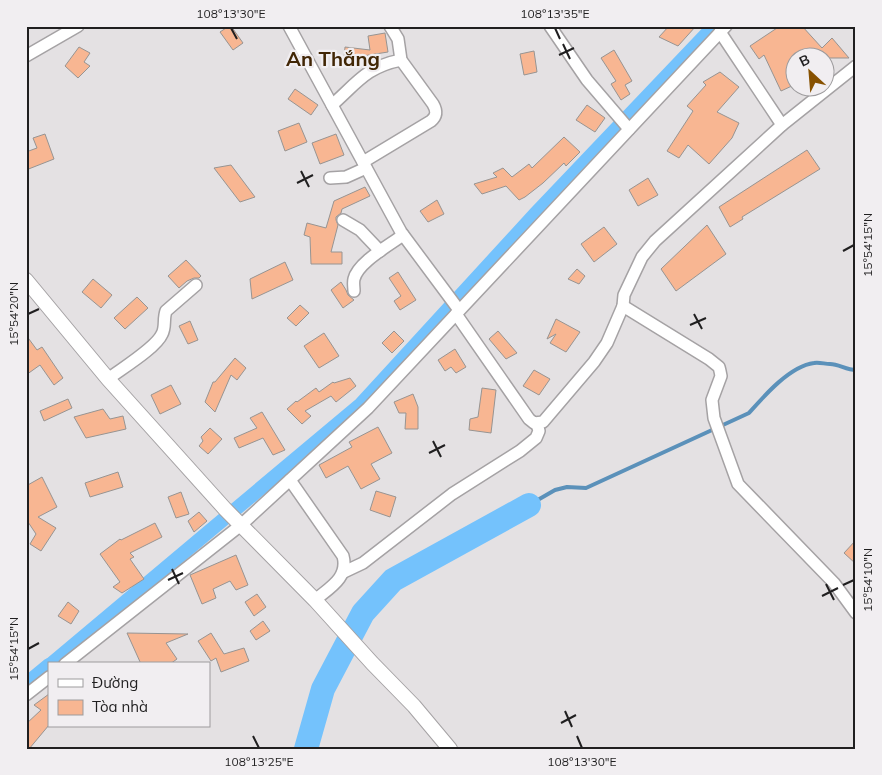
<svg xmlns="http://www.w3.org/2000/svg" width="882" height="775" font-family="Mulish,sans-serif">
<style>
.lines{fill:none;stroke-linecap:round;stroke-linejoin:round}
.stream{stroke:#5b91ba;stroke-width:4}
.canal{stroke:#74c2fc;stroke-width:14}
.river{stroke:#74c2fc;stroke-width:24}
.building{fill:#f8b692;stroke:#979492}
.minor-casing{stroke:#a5a2a4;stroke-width:14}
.tertiary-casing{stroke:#a5a2a4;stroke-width:16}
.minor{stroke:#fff;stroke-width:11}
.tertiary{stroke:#fff;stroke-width:14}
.ticks{fill:none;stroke:#201f20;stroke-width:2}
.labels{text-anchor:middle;stroke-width:4.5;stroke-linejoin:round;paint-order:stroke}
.district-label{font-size:20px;font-weight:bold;fill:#412605;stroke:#f1eef1}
.neatline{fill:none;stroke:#201f20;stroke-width:2}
.ticks-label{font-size:12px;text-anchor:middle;fill:#201f20}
</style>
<rect width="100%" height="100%" fill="#e4e1e3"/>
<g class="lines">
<path class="stream" d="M 529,505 L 555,490 L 567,487 L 586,488 L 749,413 C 764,396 790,366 814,363 C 819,362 825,364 830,364 C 839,364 846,370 856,370"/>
<g class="canal">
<polyline points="51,664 361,404 536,213 714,26"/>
<polyline points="26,684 49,665"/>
</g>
<polyline class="river" points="306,749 323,689 363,613 393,580 529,505"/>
</g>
<g class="building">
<polygon points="229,26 231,26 243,43 233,50 220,32"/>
<polygon points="669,26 696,26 678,46 659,37"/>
<polygon points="780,26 802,26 822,48 832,38 849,58 794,58 794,85 781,91 764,55 759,59 750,46"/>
<polygon points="385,33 388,52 344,59 345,47 370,50 368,36"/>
<polygon points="79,47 90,53 84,62 90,66 78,78 65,66"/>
<polygon points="614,50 632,81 625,85 630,94 621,100 611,84 616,81 601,58"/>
<polygon points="534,51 537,72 524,75 520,54"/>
<polygon points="720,72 739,87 717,112 739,123 732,138 709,164 688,145 679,158 667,151 693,111 687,106 706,85 703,82"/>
<polygon points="295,89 318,105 311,115 288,99"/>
<polygon points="587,105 605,118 595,132 576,120"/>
<polygon points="299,123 307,142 285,151 278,131"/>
<polygon points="45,134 54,159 26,170 26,152 37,148 33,138"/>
<polygon points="336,134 344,155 320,164 312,143"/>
<polygon points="564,137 580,152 566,166 564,163 543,183 525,197 519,200 506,186 482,194 474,184 497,177 493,173 503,168 512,177 529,164 532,168"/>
<polygon points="807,150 820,169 742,217 743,219 730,227 719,207"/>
<polygon points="231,165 255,197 240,202 214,168"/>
<polygon points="648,178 658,195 638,206 629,190"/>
<polygon points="365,187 370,196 342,209 341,213 336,217 336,220 338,225 331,252 342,252 342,264 311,264 310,237 304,235 307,223 326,228 334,201"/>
<polygon points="437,200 444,214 428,222 420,211"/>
<polygon points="707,225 726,254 676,291 661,269"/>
<polygon points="604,227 617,244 594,262 581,244"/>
<polygon points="186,260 201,276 199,278 194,278 187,281 179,288 168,276"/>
<polygon points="285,262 293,280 252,299 250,279"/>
<polygon points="577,269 585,276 579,284 568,279"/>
<polygon points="398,272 416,300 400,310 394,301 401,296 389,278"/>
<polygon points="93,279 112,295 101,308 82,292"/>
<polygon points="341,282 346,290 348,295 354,300 343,308 331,290"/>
<polygon points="137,297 148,308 125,329 114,318"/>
<polygon points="300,305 309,313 296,326 287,318"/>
<polygon points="556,319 580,332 566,352 550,343 556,334 547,339"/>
<polygon points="190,321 198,340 188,344 179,326"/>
<polygon points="394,331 404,341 392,353 382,343"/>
<polygon points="498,331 517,353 506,359 489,339"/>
<polygon points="324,333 339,356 319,368 304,346"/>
<polygon points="26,335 37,350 42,347 63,378 54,385 40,365 26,375"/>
<polygon points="455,349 466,367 456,373 451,367 445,371 438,360"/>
<polygon points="235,358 246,368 237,380 231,375 215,412 205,402 213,382 215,382"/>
<polygon points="534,370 550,379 539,395 523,386"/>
<polygon points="350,378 356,386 336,402 331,396 305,411 311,416 302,424 287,409 296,401 297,402 316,388 319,392 333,382 334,383"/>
<polygon points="171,385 181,404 160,414 151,395"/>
<polygon points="482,388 496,390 491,433 469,430 470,419 478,417"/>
<polygon points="413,394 418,407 418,429 405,429 406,413 399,413 394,402"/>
<polygon points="68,399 72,408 44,421 40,411"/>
<polygon points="103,409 110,419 123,416 126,429 86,438 74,417"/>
<polygon points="262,412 285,450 273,455 263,438 239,448 234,438 257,428 250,418"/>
<polygon points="378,427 392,453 371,464 380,479 361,489 348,466 326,478 319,465 352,447 349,442"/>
<polygon points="210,428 222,439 208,454 199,446 203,441 201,437"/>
<polygon points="118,472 123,487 90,497 85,483"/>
<polygon points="42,477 57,507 38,517 56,528 41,551 30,544 36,534 28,522 26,523 26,486"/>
<polygon points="376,491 396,497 390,517 370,510"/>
<polygon points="181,492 189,514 176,518 168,497"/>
<polygon points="199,512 207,521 194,532 188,521"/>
<polygon points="155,523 162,537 130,553 134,557 130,559 144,579 122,593 113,587 120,582 100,554 120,539 121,540"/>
<polygon points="856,540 856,564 844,553"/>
<polygon points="236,555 248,585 236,590 230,581 213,589 216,598 202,604 190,575"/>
<polygon points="257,594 266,607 254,616 245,602"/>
<polygon points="68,602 79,611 71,624 58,616"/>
<polygon points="263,621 270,631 256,640 250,631"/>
<polygon points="127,633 188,634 166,643 177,659 170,664 141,664"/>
<polygon points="211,633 224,654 244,648 249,661 221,672 216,658 211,661 198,641"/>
<polygon points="49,694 49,725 29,749 26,749 26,724 41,710 34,705"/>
</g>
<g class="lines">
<defs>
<g id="minor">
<polyline points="289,26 401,232 459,310"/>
<polyline points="550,26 587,80 629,129"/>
<polyline points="720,32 782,125"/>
<polyline points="26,56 78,26"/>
<path d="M 332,105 C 357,83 366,67 401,60"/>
<path d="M 363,162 L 431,121 C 437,116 437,111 433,104 L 401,60 L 398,39 L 390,26"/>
<polyline points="330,178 346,177 366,168"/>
<polyline points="343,220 360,230 380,251"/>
<path d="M 354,291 C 354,287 353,283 354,279 C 358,262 390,245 403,235"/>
<polyline points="623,306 709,359 719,367 720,371 721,376 712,400 714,418 738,484 834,583 856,613"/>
<polyline points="456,314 529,419 534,423 543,422 594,362 607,343 623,306 624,295 642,257 655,241 782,125 856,66"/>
<path d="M 108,379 C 121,369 156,348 162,334 C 166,327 163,319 166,311 L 196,285"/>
<path d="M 290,480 L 343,556 C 349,578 329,588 315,600"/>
<polyline points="344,572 363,563 452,494 520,451 536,438 539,431 537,424"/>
<polyline points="65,664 241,525 368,408 726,26"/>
<polyline points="26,695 49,677"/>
</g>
<polyline id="tertiary" points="26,280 108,379 225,509 315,600 372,663 414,706 450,749"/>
</defs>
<use href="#minor" class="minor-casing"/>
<use href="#tertiary" class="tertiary-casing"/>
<use href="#minor" class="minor"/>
<use href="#tertiary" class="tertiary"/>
</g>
<path class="ticks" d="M 231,28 L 237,39M 555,28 L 560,39M 563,44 L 570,59M 559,55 L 574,48M 301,171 L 309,187M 297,183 L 313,175M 843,251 L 854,245M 28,314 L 39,309M 694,314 L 702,329M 690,325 L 706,318M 433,441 L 441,457M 429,453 L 445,445M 172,569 L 179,584M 168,580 L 183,573M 826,584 L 834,600M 843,585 L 854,580M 822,596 L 838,588M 28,649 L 39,643M 565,711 L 572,727M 561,723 L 576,715M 253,736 L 259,748M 577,736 L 582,748"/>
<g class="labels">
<g class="district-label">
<text x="333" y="66">An Thắng</text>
</g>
</g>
<rect width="882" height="775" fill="none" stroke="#f1eef1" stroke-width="55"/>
<rect x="48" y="662" width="162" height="65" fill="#f1eef1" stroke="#9d9b9d"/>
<rect x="58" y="679" width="25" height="8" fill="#ffffff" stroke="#9d9b9d"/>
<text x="92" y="688" font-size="15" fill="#201f20">Đường</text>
<rect x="58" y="700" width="25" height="15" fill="#f8b692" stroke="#9d9b9d"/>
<text x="92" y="712" font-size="15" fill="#201f20">Tòa nhà</text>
<g transform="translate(810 72) rotate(334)"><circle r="24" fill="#f1eef1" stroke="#9d9b9d"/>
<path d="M0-4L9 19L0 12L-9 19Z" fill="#875100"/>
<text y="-8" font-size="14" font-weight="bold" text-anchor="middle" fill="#201f20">B</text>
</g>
<rect x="28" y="28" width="826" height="720" class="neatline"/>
<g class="ticks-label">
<text x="231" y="18">108°13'30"E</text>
<text x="555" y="18">108°13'35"E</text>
<text transform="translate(868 245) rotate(-90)" y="4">15°54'15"N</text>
<text transform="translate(14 314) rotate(-90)" y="4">15°54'20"N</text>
<text transform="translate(868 580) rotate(-90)" y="4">15°54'10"N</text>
<text transform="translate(14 649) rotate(-90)" y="4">15°54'15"N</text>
<text x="259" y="766">108°13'25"E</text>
<text x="582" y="766">108°13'30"E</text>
</g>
</svg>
